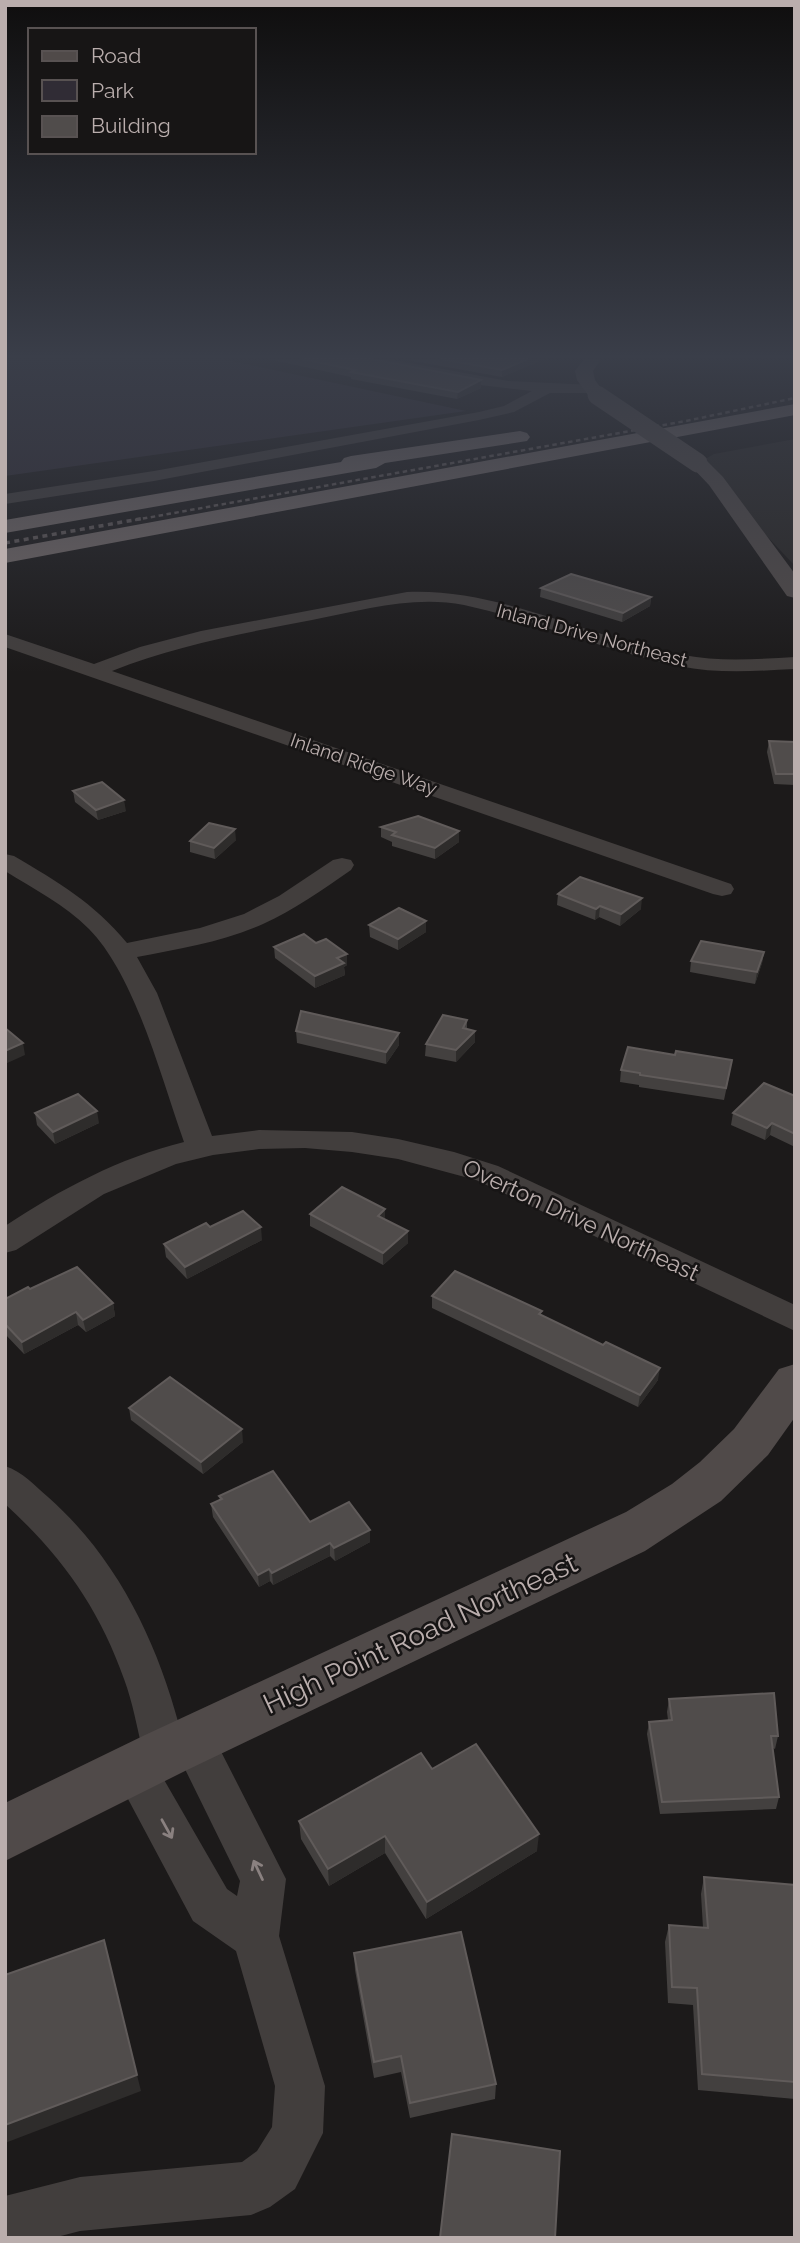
<svg xmlns="http://www.w3.org/2000/svg" width="800" height="2243" font-family="Raleway,sans-serif">
<style>
.built{fill:#292726}
.green{fill:#302c35}
.lines{fill:none;stroke-linecap:round;stroke-linejoin:round}
.street{fill:#423e3d;fill-rule:evenodd}
.secondary{fill:#504a49;fill-rule:evenodd}
.highway{fill:#716867;fill-rule:evenodd}
.rail-far1{stroke:#5f5858;stroke-width:2.5;stroke-dasharray:4.5 3.5;stroke-linecap:butt}
.rail{stroke:#5f5858;stroke-width:3.5;stroke-dasharray:5 4.5;stroke-linecap:butt}
.secondary-bridge{stroke:#504a49;stroke-width:19}
.wall{fill:#43403f}
.shaded-wall{fill:#2e2c2b}
.building{fill:#504c4b;stroke:#605b5a;stroke-width:2}
.oneway{stroke:#8a8180}
.labels{text-anchor:middle;stroke-width:5;stroke-linejoin:round;paint-order:stroke}
.far-street-label{font-size:19px;fill:#baaead;stroke:#171515}
.street-label{font-size:23px;fill:#baaead;stroke:#171515}
.near-street-label{font-size:28px;fill:#baaead;stroke:#171515}
</style>
<rect width="100%" height="100%" fill="#1c1a1a"/>
<polygon class="built" points="795,439 795,566 698,463 714,454"/>
<polygon class="green" points="5,359 222,359 466,411 5,476"/>
<g class="lines">
<g class="street">
<polygon points="362,359 388,359 508,381 593,385 600,389 593,393 550,393 514,412 479,420 154,481 5,504 5,494 154,471 479,412 504,406 532,391 480,385 369,363"/>
<path d="M 407,592 C 502,588 591,639 683,655 C 720,662 757,659 795,657 L 795,669 C 756,671 717,674 679,666 C 606,651 537,621 464,605 C 414,595 362,610 312,620 C 245,633 177,645 112,671 L 731,884 L 734,889 L 731,894 L 722,896 L 713,894 L 5,647 L 5,634 L 94,664 L 140,647 L 201,631 Z"/>
<path d="M 5,854 L 14,856 C 58,882 93,902 127,943 L 200,928 L 244,914 L 279,896 L 333,860 L 342,858 L 351,860 L 354,865 L 351,870 C 322,890 294,910 263,924 C 223,942 179,949 137,957 L 157,993 L 212,1136 L 259,1130 L 352,1132 L 398,1139 L 454,1152 L 498,1166 L 795,1305 L 795,1331 L 476,1180 L 398,1159 L 352,1152 L 305,1148 L 259,1149 L 213,1155 L 176,1164 L 104,1194 L 16,1250 L 5,1253 L 5,1226 C 61,1189 119,1158 184,1142 C 161,1078 136,977 89,929 C 65,905 34,889 5,871 Z"/>
<path d="M 5,1466 C 23,1472 34,1485 48,1497 C 116,1557 156,1639 179,1725 L 193,1720 L 208,1726 L 286,1879 L 279,1936 L 325,2086 L 323,2133 L 295,2189 L 270,2207 L 251,2215 L 80,2231 L 53,2238 L 5,2238 L 5,2196 L 80,2177 L 242,2162 L 257,2151 L 272,2127 L 275,2086 L 236,1951 L 193,1921 L 112,1769 L 118,1755 L 134,1749 L 143,1752 C 137,1728 133,1703 124,1679 C 99,1608 61,1555 5,1504 ZM 182,1763 L 240,1881 L 237,1896 L 227,1889 L 159,1771 L 165,1773 L 180,1767 Z"/>
</g>
<g class="secondary">
<polygon points="584,359 601,359 593,371 595,380 606,395 603,399 591,399 577,380 575,371"/>
<polygon points="698,457 705,459 723,477 795,574 795,598 787,596 709,485 688,463 691,459"/>
<polygon points="795,1364 795,1417 768,1455 721,1501 645,1551 185,1771 5,1861 5,1803 145,1735 626,1512 672,1484 700,1462 734,1429 779,1369"/>
</g>
<g class="highway">
<polygon points="795,404 795,415 5,563 5,549"/>
<polygon points="520,431 527,433 530,437 527,441 385,463 376,468 5,533 5,520 341,462 344,458 351,456"/>
</g>
<polyline class="rail-far1" points="135,520 686,421 795,398"/>
<polyline class="rail" points="5,543 145,518"/>
<polyline class="secondary-bridge" points="597,395 698,463"/>
</g>
<g class="wall">
<polygon points="268,359 371,359 481,380 481,388 457,399 351,379 351,377"/>
<polygon points="402,359 544,359 502,377"/>
<polygon points="541,588 651,597 650,606 622,622 540,597"/>
<polygon points="769,741 795,742 795,785 774,784 767,752"/>
<polygon points="73,791 126,811 98,820 75,802"/>
<polygon points="381,827 459,842 435,859 392,846 392,842 381,837"/>
<polygon points="236,840 215,859 190,852 190,841"/>
<polygon points="558,894 641,909 620,926 599,917 595,920 557,905"/>
<polygon points="369,925 426,932 398,950 370,937"/>
<polygon points="274,947 347,965 344,967 345,975 315,988 275,958"/>
<polygon points="764,952 762,963 755,984 690,972 691,961"/>
<polygon points="467,1020 467,1029 475,1031 475,1042 456,1062 425,1056 426,1044"/>
<polygon points="296,1031 399,1045 386,1064 297,1043"/>
<polygon points="621,1070 730,1072 724,1100 639,1087 639,1085 620,1082"/>
<polygon points="795,1096 795,1147 770,1135 765,1140 731,1125 733,1113"/>
<polygon points="35,1113 99,1123 55,1144 37,1125"/>
<polygon points="310,1214 408,1243 383,1265 310,1226"/>
<polygon points="210,1227 262,1240 187,1279 166,1257 164,1244"/>
<polygon points="30,1289 113,1303 115,1316 86,1332 78,1325 24,1354 5,1334 5,1299"/>
<polygon points="432,1296 541,1315 603,1345 658,1380 638,1407 432,1308"/>
<polygon points="129,1408 243,1442 203,1474 131,1420"/>
<polygon points="219,1496 310,1522 370,1542 335,1561 330,1556 273,1585 270,1581 259,1587 213,1517 211,1504 220,1500"/>
<polygon points="669,1699 778,1736 775,1749 773,1748 779,1797 776,1809 660,1814 647,1734 649,1722 668,1720 667,1712"/>
<polygon points="432,1769 537,1851 426,1919 385,1853 329,1886 301,1839 299,1821"/>
<polygon points="704,1877 795,1885 795,2099 698,2090 693,2005 668,2003 665,1942 669,1925 703,1928 701,1894"/>
<polygon points="354,1953 496,2084 495,2099 410,2118 401,2072 374,2078 355,1970"/>
</g>
<g class="shaded-wall">
<polygon points="528,359 544,359 502,377 502,370"/>
<polygon points="481,380 481,388 457,399 458,392"/>
<polygon points="651,597 650,606 622,622 623,613"/>
<polygon points="124,800 126,811 98,820 96,810"/>
<polygon points="235,829 236,840 215,859 214,848"/>
<polygon points="459,831 459,842 435,859 435,848"/>
<polygon points="642,898 641,909 620,926 621,914"/>
<polygon points="600,906 599,917 595,920 596,909"/>
<polygon points="426,921 426,932 398,950 398,939"/>
<polygon points="764,952 762,963 755,984 757,972"/>
<polygon points="347,954 347,965 344,967 345,975 315,988 315,976 337,958"/>
<polygon points="475,1031 475,1042 456,1062 456,1050"/>
<polygon points="399,1033 399,1045 386,1064 386,1052"/>
<polygon points="23,1043 25,1055 5,1064 5,1051"/>
<polygon points="97,1111 99,1123 55,1144 53,1132"/>
<polygon points="772,1123 770,1135 765,1140 767,1128"/>
<polygon points="385,1209 385,1221 378,1216"/>
<polygon points="261,1227 262,1240 187,1279 185,1267"/>
<polygon points="408,1231 408,1243 383,1265 383,1253"/>
<polygon points="113,1303 115,1316 86,1332 83,1320"/>
<polygon points="76,1312 78,1325 24,1354 22,1342"/>
<polygon points="660,1368 658,1380 638,1407 640,1395"/>
<polygon points="242,1429 243,1442 203,1474 201,1462"/>
<polygon points="370,1530 370,1542 335,1561 334,1548"/>
<polygon points="330,1543 330,1556 273,1585 272,1573"/>
<polygon points="269,1569 270,1581 259,1587 258,1575"/>
<polygon points="539,1834 537,1851 426,1919 427,1902"/>
<polygon points="385,1836 385,1853 329,1886 328,1869"/>
<polygon points="137,2075 141,2091 5,2143 5,2125"/>
</g>
<g class="building">
<polygon points="302,359 371,359 481,380 458,392 351,372 355,370"/>
<polygon points="441,359 528,359 502,370"/>
<polygon points="571,574 651,597 623,613 541,588"/>
<polygon points="769,741 795,742 795,774 776,774"/>
<polygon points="102,782 124,800 96,810 73,791"/>
<polygon points="418,816 459,831 435,848 392,835 396,832 381,827"/>
<polygon points="209,823 235,829 214,848 190,841"/>
<polygon points="580,877 642,898 621,914 600,906 596,909 558,894"/>
<polygon points="399,908 426,921 398,939 369,925"/>
<polygon points="304,934 316,943 326,939 347,954 337,958 344,963 315,976 274,947"/>
<polygon points="701,941 764,952 757,972 691,961"/>
<polygon points="301,1011 399,1033 386,1052 296,1031"/>
<polygon points="443,1015 467,1020 463,1028 475,1031 456,1050 426,1044"/>
<polygon points="5,1028 23,1043 5,1051"/>
<polygon points="628,1047 675,1055 676,1051 732,1060 726,1088 640,1075 640,1073 621,1070"/>
<polygon points="764,1083 795,1096 795,1134 772,1123 767,1128 733,1113"/>
<polygon points="78,1094 97,1111 53,1132 35,1113"/>
<polygon points="342,1187 385,1209 378,1216 408,1231 383,1253 310,1214"/>
<polygon points="243,1211 261,1227 185,1267 164,1244 206,1223 210,1227"/>
<polygon points="77,1267 113,1303 83,1320 76,1312 22,1342 5,1324 5,1299 28,1287 30,1289"/>
<polygon points="455,1271 542,1311 539,1314 603,1345 606,1342 660,1368 640,1395 432,1296"/>
<polygon points="170,1377 242,1429 201,1462 129,1408"/>
<polygon points="273,1471 310,1522 349,1502 370,1530 334,1548 330,1543 272,1573 269,1569 258,1575 211,1504 222,1499 219,1496"/>
<polygon points="774,1693 778,1736 771,1736 779,1797 662,1802 649,1722 672,1720 669,1699"/>
<polygon points="476,1744 539,1834 427,1902 385,1836 328,1869 299,1821 421,1753 432,1769"/>
<polygon points="704,1877 795,1885 795,2082 702,2074 697,1988 672,1987 669,1925 708,1928"/>
<polygon points="461,1932 496,2084 410,2103 401,2056 374,2062 354,1953"/>
<polygon points="104,1940 137,2075 5,2125 5,1975"/>
<polygon points="452,2134 560,2151 555,2238 440,2238"/>
</g>
<defs><path id="oneway-shaft" d="M-6 0H5M1.5-3L5.5 0L1.5 3" fill="none" stroke-width="1.6" stroke-linecap="round" stroke-linejoin="round" transform="scale(1.75)"/></defs>
<g class="oneway">
<use href="#oneway-shaft" transform="translate(167 1829) rotate(61)"/>
<use href="#oneway-shaft" transform="translate(258 1870) rotate(-115)"/>
</g>
<linearGradient id="sky" x2="0" y2="1"><stop stop-color="#0f0e0e"/><stop offset="0.53" stop-color="#3a3e49"/><stop offset="1" stop-color="#3a3e49" stop-opacity="0"/></linearGradient>
<rect width="800" height="673" fill="url(#sky)"/>
<g class="labels">
<g class="far-street-label">
<text transform="translate(592 635) rotate(15)" y="7">Inland Drive Northeast</text>
<text transform="translate(364 764) rotate(19)" y="7">Inland Ridge Way</text>
</g>
<g class="street-label">
<text transform="translate(581 1220) rotate(25)" y="8">Overton Drive Northeast</text>
</g>
<g class="near-street-label">
<text transform="translate(420 1633) rotate(-25)" y="10">High Point Road Northeast</text>
</g>
</g>
<rect width="800" height="2243" fill="none" stroke="#baaead" stroke-width="14"/>
<rect x="28" y="28" width="228" height="126" fill="#171515" stroke="#585252" stroke-width="2"/>
<rect x="42" y="51" width="35" height="10" fill="#504a49" stroke="#585252" stroke-width="2"/>
<text x="91" y="63" font-size="21" fill="#baaead">Road</text>
<rect x="42" y="80" width="35" height="21" fill="#302c35" stroke="#585252" stroke-width="2"/>
<text x="91" y="98" font-size="21" fill="#baaead">Park</text>
<rect x="42" y="116" width="35" height="21" fill="#504c4b" stroke="#585252" stroke-width="2"/>
<text x="91" y="133" font-size="21" fill="#baaead">Building</text>
</svg>
